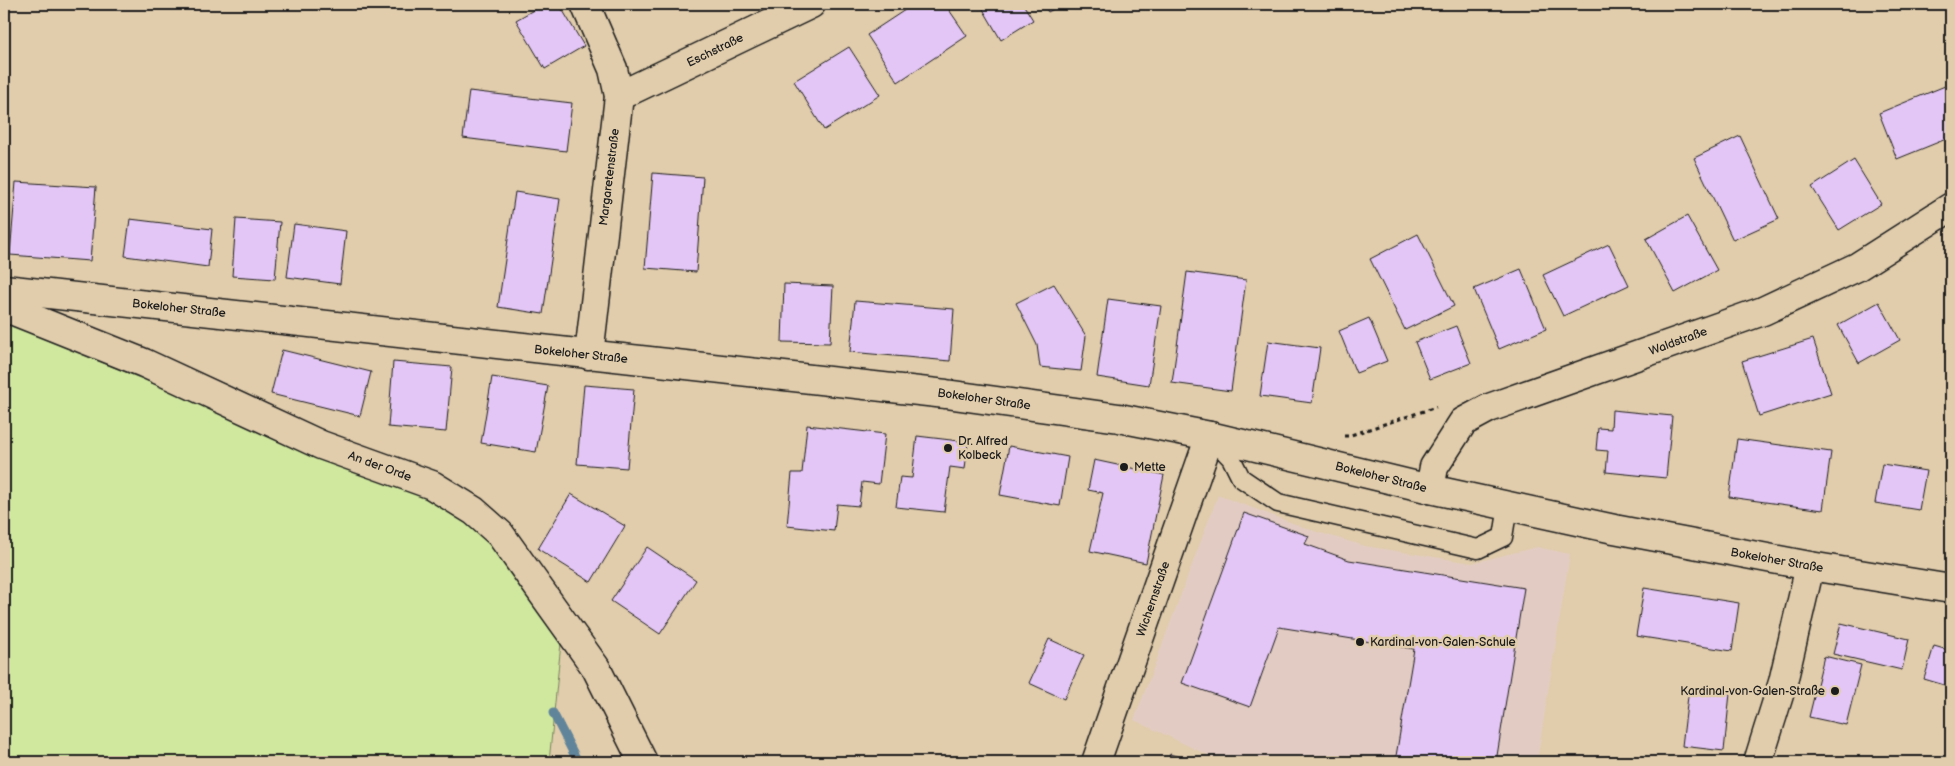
<svg xmlns="http://www.w3.org/2000/svg" width="1955" height="766" font-family="'Balsamiq Sans',sans-serif">
<style>
.built{fill:#e2cbc2}
.green{fill:#d0e89e;stroke:#76825d}
.lines{fill:none;stroke-linecap:round;stroke-linejoin:round}
.stream{stroke:#60849a;stroke-width:9}
.building{fill:#e3c6f5;stroke:#1c1c1c}
.service-casing{stroke:#1c1c1c;stroke-width:21}
.minor-casing{stroke:#1c1c1c;stroke-width:31}
.path{stroke:#1c1c1c;stroke-width:3;stroke-dasharray:4 4;stroke-linecap:butt}
.service{stroke:#e1cdac;stroke-width:18}
.minor{stroke:#e1cdac;stroke-width:28}
.poi-dot{fill:#1c1c1c;stroke:#e1cdac;stroke-width:2}
.labels{text-anchor:middle;stroke-width:5;stroke-linejoin:round;paint-order:stroke}
.street-label{font-size:12px;fill:#1c1c1c;stroke:#e1cdac}
.poi-label{font-size:12px;fill:#1c1c1c;stroke:#e1cdac;text-anchor:start}
</style>
<rect width="100%" height="100%" fill="#e1cdac"/>
<filter id="ink" filterUnits="userSpaceOnUse"><feTurbulence type="fractalNoise" baseFrequency=".02" numOctaves="2"/><feDisplacementMap in="SourceGraphic" scale="10" xChannelSelector="R" yChannelSelector="G"/><feConvolveMatrix kernelMatrix="1 2 1 2 8 2 1 2 1" color-interpolation-filters="sRGB"/></filter>
<g filter="url(#ink)">
<polygon class="built" points="1218,495 1314,531 1365,546 1472,563 1537,547 1570,554 1537,762 1222,762 1134,720"/>
<polygon class="green" points="4,322 448,505 495,541 561,643 549,762 4,762"/>
<g class="lines">
<polyline class="stream" points="553,713 578,762"/>
</g>
<g class="building">
<polygon points="544,4 559,4 584,46 545,69 516,20"/>
<polygon points="914,4 945,4 967,36 898,82 867,35"/>
<polygon points="980,4 1023,4 1033,20 1001,40"/>
<polygon points="1043,4 1063,4 1048,12"/>
<polygon points="849,47 880,95 824,130 794,81"/>
<polygon points="1945,86 1951,100 1951,137 1897,159 1879,113"/>
<polygon points="469,91 572,103 566,151 463,138"/>
<polygon points="1740,136 1779,219 1733,240 1694,158"/>
<polygon points="1854,160 1881,204 1839,230 1812,187"/>
<polygon points="653,173 703,177 696,272 645,268"/>
<polygon points="16,182 96,187 90,261 10,255"/>
<polygon points="515,192 560,199 543,314 498,307"/>
<polygon points="1687,216 1717,270 1675,293 1646,239"/>
<polygon points="130,219 212,229 208,267 125,256"/>
<polygon points="236,219 280,222 275,279 232,276"/>
<polygon points="294,224 346,231 340,284 287,277"/>
<polygon points="1418,234 1454,306 1405,330 1370,259"/>
<polygon points="1609,244 1629,285 1563,316 1543,275"/>
<polygon points="1521,269 1546,329 1499,349 1474,289"/>
<polygon points="1187,272 1246,280 1231,391 1172,383"/>
<polygon points="784,284 833,286 830,343 782,342"/>
<polygon points="1054,284 1086,336 1081,371 1040,367 1037,345 1016,303"/>
<polygon points="1108,299 1161,306 1149,385 1097,377"/>
<polygon points="855,301 954,309 950,361 850,352"/>
<polygon points="1879,302 1900,340 1859,363 1838,325"/>
<polygon points="1369,318 1387,361 1356,373 1339,331"/>
<polygon points="1456,326 1471,363 1430,379 1415,342"/>
<polygon points="1813,339 1831,393 1759,416 1742,361"/>
<polygon points="1268,341 1320,348 1312,403 1260,396"/>
<polygon points="282,350 371,372 360,416 271,394"/>
<polygon points="393,362 452,367 446,432 388,427"/>
<polygon points="492,377 548,386 536,452 481,443"/>
<polygon points="584,385 634,389 627,468 577,464"/>
<polygon points="1612,410 1672,416 1666,478 1606,472 1608,451 1596,450 1598,428 1611,429"/>
<polygon points="807,425 885,434 879,484 862,482 859,506 837,504 834,531 787,526 792,473 802,473"/>
<polygon points="917,436 968,442 965,469 950,467 944,512 896,507 900,477 912,478"/>
<polygon points="1737,439 1831,452 1823,510 1729,497"/>
<polygon points="1009,446 1068,457 1060,506 1000,495"/>
<polygon points="1094,460 1164,475 1146,563 1090,551 1103,493 1088,490"/>
<polygon points="1882,464 1926,471 1919,510 1875,503"/>
<polygon points="571,494 625,526 591,582 538,549"/>
<polygon points="1244,513 1309,536 1305,544 1349,560 1524,588 1496,762 1395,762 1414,649 1279,627 1250,707 1182,683"/>
<polygon points="647,547 696,580 660,634 611,601"/>
<polygon points="1644,588 1739,603 1732,651 1636,636"/>
<polygon points="1841,623 1909,639 1902,670 1833,654"/>
<polygon points="1049,639 1084,655 1064,699 1029,683"/>
<polygon points="1934,646 1951,651 1951,687 1924,679"/>
<polygon points="1824,656 1861,665 1846,725 1809,717"/>
<polygon points="1689,688 1730,693 1724,751 1682,746"/>
<polygon points="1170,754 1195,762 1168,762"/>
</g>
<g class="lines">
<defs>
<polyline id="service" points="1211,437 1231,458 1241,478 1278,503 1478,549 1503,537 1508,506"/>
<g id="minor">
<polyline points="585,4 613,69 619,96 589,355"/>
<polyline points="619,96 811,4"/>
<polyline points="4,289 946,394 1119,418 1210,436 1430,489 1614,529 1810,566 1951,589"/>
<polyline points="4,307 144,363 321,445 432,485 474,511 500,534 596,668 643,762"/>
<polyline points="1430,489 1434,467 1463,422 1489,408 1763,311 1857,267 1951,207"/>
<polyline points="1096,762 1210,436"/>
<polyline points="1758,762 1783,682 1810,566"/>
</g>
</defs>
<use href="#service" class="service-casing"/>
<use href="#minor" class="minor-casing"/>
<polyline class="path" points="1344,436 1348,436 1436,407"/>
<use href="#service" class="service"/>
<use href="#minor" class="minor"/>
</g>
</g>
<g class="poi-dot">
<circle cx="948" cy="448" r="5"/>
<circle cx="1124" cy="467" r="5"/>
<circle cx="1360" cy="642" r="5"/>
<circle cx="1835" cy="691" r="5"/>
</g>
<g class="labels">
<g class="street-label">
<text transform="translate(715 50) rotate(-26)" y="4">Eschstraße</text>
<text transform="translate(609 177) rotate(-83)" y="4">Margaretenstraße</text>
<text transform="translate(179 308) rotate(6)" y="4">Bokeloher Straße</text>
<text transform="translate(1678 341) rotate(-20)" y="4">Waldstraße</text>
<text transform="translate(581 354) rotate(6)" y="4">Bokeloher Straße</text>
<text transform="translate(984 399) rotate(8)" y="4">Bokeloher Straße</text>
<text transform="translate(380 466) rotate(20)" y="4">An der Orde</text>
<text transform="translate(1381 477) rotate(14)" y="4">Bokeloher Straße</text>
<text transform="translate(1777 560) rotate(10)" y="4">Bokeloher Straße</text>
<text transform="translate(1153 599) rotate(-71)" y="4">Wichernstraße</text>
</g>
<g class="poi-label">
<text x="958" y="445">Dr. Alfred<tspan x="958" dy="14">Kolbeck</tspan></text>
<text x="1134" y="471">Mette</text>
<text x="1370" y="646">Kardinal-von-Galen-Schule</text>
<text x="1825" y="695" text-anchor="end">Kardinal-von-Galen-Straße</text>
</g>
</g>
<rect width="1955" height="766" fill="none" stroke="#e1cdac" stroke-width="20"/>
<rect x="10" y="10" width="1935" height="746" fill="none" stroke="#1c1c1c" stroke-width="2" filter="url(#ink)"/>
</svg>
